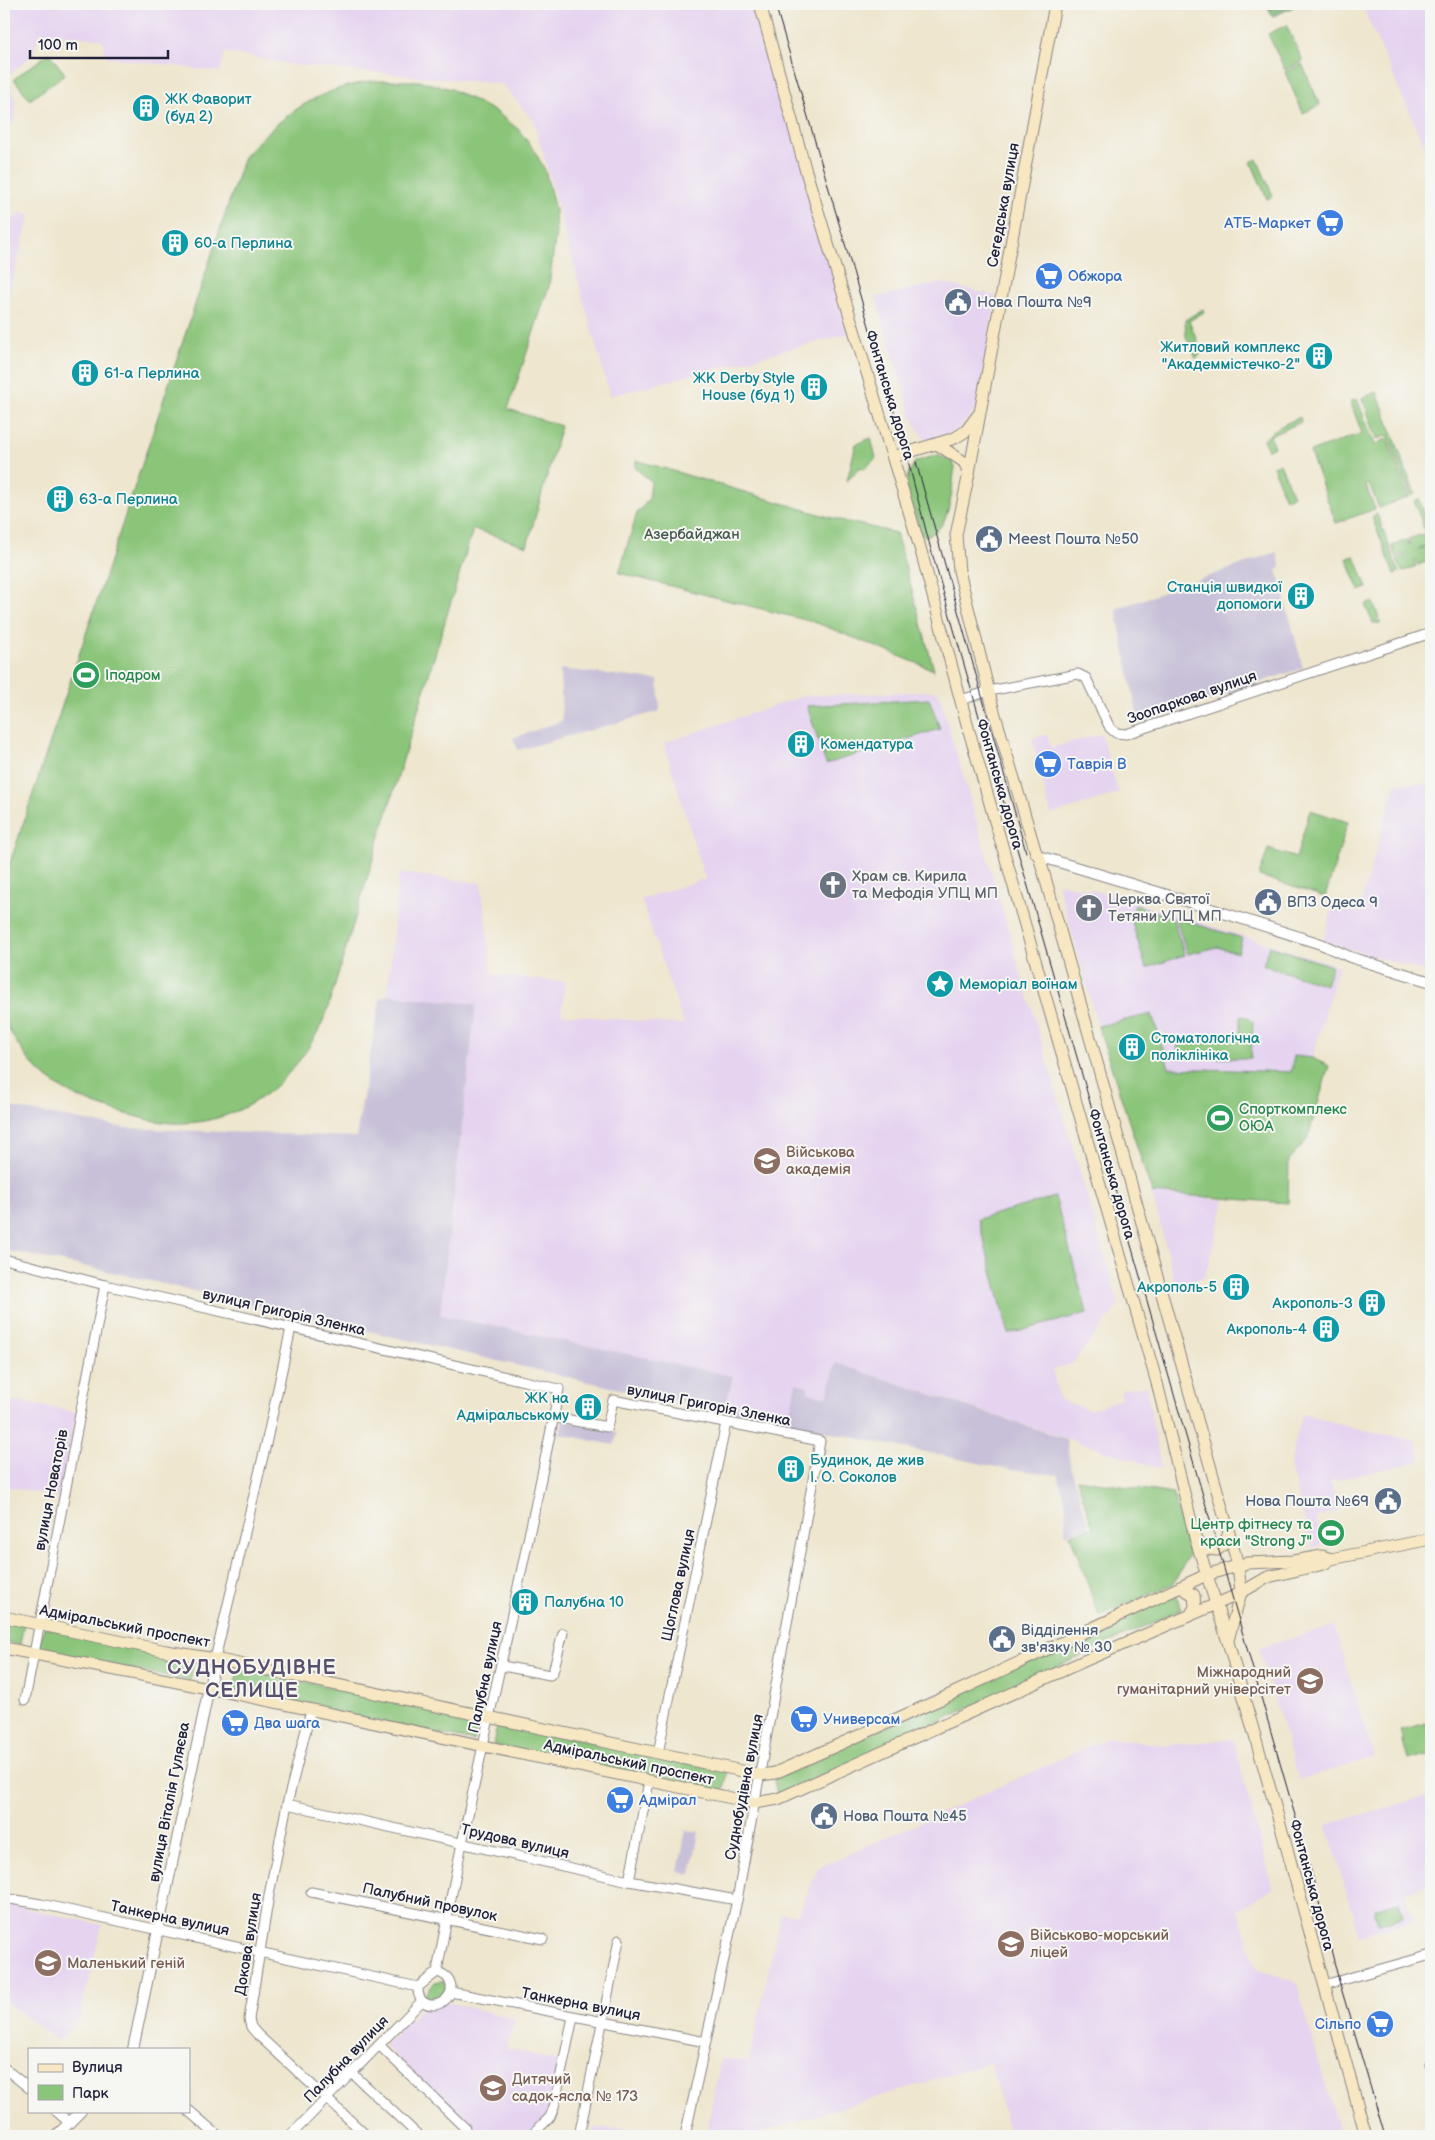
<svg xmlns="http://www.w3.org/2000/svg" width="1435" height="2140" font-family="'Balsamiq Sans',sans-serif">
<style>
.built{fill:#e5d3f0}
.industrial{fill:#c7c0d8}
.green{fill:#8bc57a;stroke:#56745a}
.forest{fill:#70aa6a;stroke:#496652}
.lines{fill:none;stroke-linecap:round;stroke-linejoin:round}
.minor-casing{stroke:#888484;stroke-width:11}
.tertiary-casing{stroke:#888484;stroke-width:12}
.secondary-casing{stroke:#888484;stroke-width:13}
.minor{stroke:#fff;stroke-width:9}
.tertiary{stroke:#fff;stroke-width:10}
.secondary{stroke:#f7e8c3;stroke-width:11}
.tram{stroke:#22223b;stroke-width:1}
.labels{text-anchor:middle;stroke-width:4;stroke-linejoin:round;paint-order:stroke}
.culture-label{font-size:15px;fill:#0d838f;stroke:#f6f6f2;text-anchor:start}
.street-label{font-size:15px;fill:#22223b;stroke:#f6f6f2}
.shop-label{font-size:15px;fill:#366cbe;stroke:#f6f6f2;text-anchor:start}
.service-label{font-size:15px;fill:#4e5e75;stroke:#f6f6f2;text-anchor:start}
.park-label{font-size:15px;fill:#475b51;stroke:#f6f6f2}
.leisure-label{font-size:15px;fill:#27864d;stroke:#f6f6f2;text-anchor:start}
.worship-label{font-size:15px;fill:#5b616d;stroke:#f6f6f2;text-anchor:start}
.education-label{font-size:15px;fill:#785e54;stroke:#f6f6f2;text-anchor:start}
.district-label{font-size:20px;font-weight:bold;letter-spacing:1px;fill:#594f6c;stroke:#f6f6f2}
</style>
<rect width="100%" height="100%" fill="#f6f6f2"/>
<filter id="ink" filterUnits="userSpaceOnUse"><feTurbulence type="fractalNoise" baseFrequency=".02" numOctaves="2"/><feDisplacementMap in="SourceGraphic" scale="10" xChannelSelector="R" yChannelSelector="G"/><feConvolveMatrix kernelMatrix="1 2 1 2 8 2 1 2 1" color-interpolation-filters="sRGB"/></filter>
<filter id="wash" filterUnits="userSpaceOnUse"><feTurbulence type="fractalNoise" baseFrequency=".0096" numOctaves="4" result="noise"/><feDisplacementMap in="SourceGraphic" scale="20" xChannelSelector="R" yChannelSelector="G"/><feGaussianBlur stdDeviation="1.12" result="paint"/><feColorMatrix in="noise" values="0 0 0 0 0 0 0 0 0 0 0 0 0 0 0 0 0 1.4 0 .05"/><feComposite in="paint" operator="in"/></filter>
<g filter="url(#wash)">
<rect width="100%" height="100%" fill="#eee6ce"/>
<g class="built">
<polygon points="8,4 758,4 852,333 610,396 534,121 502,84 294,65 225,52 220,72 106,57 102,39 40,32 32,55 8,76 16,102 16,109 14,122 4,131 4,19"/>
<polygon points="1361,4 1431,4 1431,155 1429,156"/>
<polygon points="18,212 30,215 7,301 4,300 4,215 16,218"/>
<polygon points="941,283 996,296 977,409 959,429 936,439 924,439 912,418 876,297"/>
<polygon points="938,691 1119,1305 1072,1364 1052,1369 1060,1400 1091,1410 1121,1399 1121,1390 1146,1386 1161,1469 836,1363 827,1397 807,1393 789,1417 726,1404 733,1376 440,1315 476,1005 387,995 399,873 481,883 492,975 565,982 561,1014 684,1025 641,899 705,879 664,743 803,696"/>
<polygon points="1101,734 1119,793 1051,815 1032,739 1047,735 1051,748"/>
<polygon points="1396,783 1431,785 1431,973 1323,941 1333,908 1358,913"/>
<polygon points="1058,883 1104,893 1339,966 1312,1058 1294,1056 1291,1072 1169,1068 1152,1014 1098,1026"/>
<polygon points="1152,1193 1225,1200 1205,1277 1176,1286"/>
<polygon points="4,1399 76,1412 59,1497 4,1486"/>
<polygon points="1302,1414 1341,1425 1411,1440 1416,1439 1420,1461 1331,1481 1338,1511 1316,1517 1322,1546 1312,1548 1290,1465"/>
<polygon points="1334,1626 1374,1757 1299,1780 1259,1648"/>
<polygon points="1108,1738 1168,1745 1233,1739 1273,1889 1238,1910 1256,1968 1297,1984 1340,2136 1010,2136 990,2063 748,2136 712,2136 708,2123 721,2059 749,2061 781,1913 798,1915 818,1868"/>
<polygon points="1431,1795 1431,1883 1405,1891 1413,1921 1359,1936 1327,1825"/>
<polygon points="11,1905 102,1925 79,2020 58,2041 4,2000 4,1907"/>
<polygon points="431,1998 515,2019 506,2048 562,2062 550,2114 529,2136 481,2136 384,2045"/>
<polygon points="593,2128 682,2129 680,2136 594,2136"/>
</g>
<g class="industrial">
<polygon points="1277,552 1281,568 1277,570 1303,668 1139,723 1116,609"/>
<polygon points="560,669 658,680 660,711 518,750 513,738 562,721"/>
<polygon points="387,995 476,1004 440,1315 733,1376 726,1404 789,1417 796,1383 808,1386 808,1393 827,1397 836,1363 1066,1439 1071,1468 1090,1529 1065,1534 1066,1504 1058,1475 997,1467 615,1388 116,1273 4,1250 4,1106 125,1128 356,1137 380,999"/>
<polygon points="563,1420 617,1432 614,1445 560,1434"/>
<polygon points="686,1830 699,1832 691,1874 678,1871"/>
</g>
<g class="green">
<polygon points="1286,25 1303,61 1285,70 1268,34"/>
<polygon points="49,53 65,74 30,100 14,79"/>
<polygon points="1302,64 1320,105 1303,113 1285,72"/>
<path d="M 370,81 L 420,81 L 451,89 L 475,101 L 496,112 L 518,129 L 534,150 L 545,170 L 555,210 L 556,232 L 549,286 L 508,409 L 561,426 L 527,546 L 473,529 L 326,1014 C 299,1078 245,1126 172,1123 C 154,1122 134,1116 116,1111 C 61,1095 28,1072 4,1019 L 4,881 L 244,157 C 268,129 297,104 332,91 C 344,86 357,84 370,81 Z"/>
<polygon points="1257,159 1273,196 1267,199 1251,162"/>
<polygon points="1203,309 1204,312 1189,321 1198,342 1195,344 1200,355 1196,358 1186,337 1185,320"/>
<polygon points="1377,392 1415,494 1411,496 1388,435 1377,439 1362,398"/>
<polygon points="1357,399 1375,445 1387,438 1409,497 1379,508 1369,484 1366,486 1375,509 1336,523 1310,452 1362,433 1350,401"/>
<polygon points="1300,417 1301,422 1270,436 1274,447 1268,450 1263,440 1279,427"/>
<polygon points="871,438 876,458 864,469 860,467 847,481 856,444"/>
<path d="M 936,455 L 951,460 L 955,467 C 951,488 952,533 924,536 L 921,534 L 906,487 L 908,475 L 915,462 Z"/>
<polygon points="636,460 836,519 896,533 934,670 817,623 619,573 637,513 649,499 651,481 636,469"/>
<polygon points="1280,463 1293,496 1285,499 1273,466"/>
<polygon points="1419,499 1431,531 1431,547 1414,501"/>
<polygon points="1377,514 1399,572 1394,574 1372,517"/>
<polygon points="1423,534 1428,545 1419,549 1428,547 1431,560 1418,565 1416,560 1414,561 1416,566 1402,572 1397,559 1405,556 1404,554 1396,557 1392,546 1406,540 1410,545 1408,539"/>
<polygon points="1355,556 1367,588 1359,591 1347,558"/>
<polygon points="1373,602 1381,623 1373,623 1365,605"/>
<polygon points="929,699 940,729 826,764 807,706"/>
<polygon points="1310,810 1348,822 1325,897 1259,876 1268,849 1296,858"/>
<polygon points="1135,905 1172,917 1185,955 1146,968 1131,919"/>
<polygon points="1175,918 1242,938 1238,953 1217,947 1188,954"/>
<polygon points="1269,946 1332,966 1326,985 1263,965"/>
<polygon points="1152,1014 1169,1068 1291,1072 1294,1056 1312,1058 1329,1066 1307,1140 1289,1159 1288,1203 1152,1193 1098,1026"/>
<path d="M 1240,1016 L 1247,1017 L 1253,1022 L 1251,1058 L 1177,1058 L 1178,1045 L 1173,1038 L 1184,1040 L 1190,1044 L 1203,1043 L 1211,1040 L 1213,1033 C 1223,1040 1228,1042 1240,1032 Z"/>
<polygon points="1055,1197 1087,1313 1009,1334 978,1219"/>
<polygon points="1077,1479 1173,1494 1189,1555 1173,1584 1099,1616 1070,1534 1093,1528"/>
<polygon points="1174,1593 1182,1609 777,1797 774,1779"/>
<polygon points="4,1619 24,1623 20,1645 4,1641"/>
<polygon points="44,1627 195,1658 190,1681 39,1650"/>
<polygon points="238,1668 478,1718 474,1741 234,1691"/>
<polygon points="498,1722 728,1771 723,1793 493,1745"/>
<polygon points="1431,1722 1431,1754 1408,1760 1400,1730"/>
<polygon points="1399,1901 1403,1917 1378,1924 1374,1908"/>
<polygon points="443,1981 445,1984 446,1993 438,2002 428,2001 424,1996 435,1982"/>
</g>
<polygon class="forest" points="1267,4 1300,4 1272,17"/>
</g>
<g filter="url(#ink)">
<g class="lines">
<defs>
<g id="minor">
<polyline points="961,700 989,691 1078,674 1086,678 1110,728 1116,733 1126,734 1431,633"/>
<path d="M 4,1259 L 105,1285 L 559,1389 C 522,1584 472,1777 437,1972"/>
<polyline points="554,1417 607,1427 613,1400 820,1441 737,1900 685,2136"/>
<polyline points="215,1659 266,1444 291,1328"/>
<polyline points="502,1666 550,1675 553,1672 563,1633"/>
<polyline points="25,1700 105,1285"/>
<polyline points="311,1710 287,1804 269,1895 249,2019 251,2027 257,2034 367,2136"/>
<polyline points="658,1753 726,1423"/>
<polyline points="287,1804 629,1881 737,1900"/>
<polyline points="629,1881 649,1782"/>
<polyline points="311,1892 543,1939"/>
<polyline points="4,1900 10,1899 41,1904 418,1987"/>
<path d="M 437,1972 C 448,1975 452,1981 451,1992 C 443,2010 417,2010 418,1987 Z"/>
<polyline points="1324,1985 1431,1955"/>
<polyline points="451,1992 706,2042"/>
<polyline points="379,2045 465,2128"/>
<polyline points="1430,2065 1431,2064"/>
<polyline points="4,2068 29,2088"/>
<polyline points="352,2073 419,2136"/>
<polyline points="56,2111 70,2123"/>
<polyline points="290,2136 422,2001"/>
<polyline points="531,2136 550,2117 554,2107 573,2017"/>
<polyline points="579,2136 619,1940"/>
</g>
<g id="tertiary">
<polyline points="1039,856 1167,895 1321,944 1350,957 1431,982"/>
<polyline points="133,2049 215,1659"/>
<polyline points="189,2111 218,2136"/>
<polyline points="56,2136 81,2111"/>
</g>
<g id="secondary">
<polyline points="760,4 805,168 921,551 967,724 1157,1383 1195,1537 1228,1642 1279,1820 1366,2136"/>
<polyline points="1055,4 969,473 956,535 959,571 993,708 1036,853 1039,856 1238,1565 1241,1592 1228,1640"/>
<polyline points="937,444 964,462 969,473"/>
<polyline points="893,457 955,438 966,431 978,415"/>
<polyline points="1197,1542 1207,1549 1217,1550 1225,1543 1228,1535"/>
<polyline points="1180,1587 1194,1595 1195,1607 1191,1614"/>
<polyline points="4,1617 166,1651 215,1659 761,1775 775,1773 941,1699 1206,1575 1247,1563 1293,1561 1322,1556 1331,1559"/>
<polyline points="4,1648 208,1688 755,1803 778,1799 1084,1661 1235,1596 1268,1577 1324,1564 1331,1559 1431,1539"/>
</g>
</defs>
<use href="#minor" class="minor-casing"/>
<use href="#tertiary" class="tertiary-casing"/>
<use href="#secondary" class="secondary-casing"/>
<use href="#minor" class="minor"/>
<use href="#tertiary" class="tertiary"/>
<use href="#secondary" class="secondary"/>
<g class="tram">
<polyline points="775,4 906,453 930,546 1311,1871 1339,1981 1385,2136"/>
<polyline points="916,462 1026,852"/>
</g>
</g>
</g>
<defs>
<symbol id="building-disc" viewBox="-11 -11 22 22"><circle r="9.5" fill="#0f9aa8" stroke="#f6f6f2"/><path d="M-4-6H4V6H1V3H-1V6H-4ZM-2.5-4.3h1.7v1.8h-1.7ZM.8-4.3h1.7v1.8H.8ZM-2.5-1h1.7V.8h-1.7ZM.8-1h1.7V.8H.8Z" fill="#fff"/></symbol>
<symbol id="supermarket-disc" viewBox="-11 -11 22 22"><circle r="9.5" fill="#3f7fe0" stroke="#f6f6f2"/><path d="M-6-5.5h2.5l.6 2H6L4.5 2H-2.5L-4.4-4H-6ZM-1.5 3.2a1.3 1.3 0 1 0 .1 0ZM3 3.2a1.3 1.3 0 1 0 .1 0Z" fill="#fff"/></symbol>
<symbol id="civic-disc" viewBox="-11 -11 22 22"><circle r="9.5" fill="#5c6f8a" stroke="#f6f6f2"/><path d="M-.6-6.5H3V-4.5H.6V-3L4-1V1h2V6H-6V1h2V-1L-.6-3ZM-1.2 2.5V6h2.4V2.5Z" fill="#fff"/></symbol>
<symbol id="stadium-disc" viewBox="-11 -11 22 22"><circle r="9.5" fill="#2e9e5b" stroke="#f6f6f2"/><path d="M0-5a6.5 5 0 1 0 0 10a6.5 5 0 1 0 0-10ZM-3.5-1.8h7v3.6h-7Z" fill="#fff"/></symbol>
<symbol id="church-disc" viewBox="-11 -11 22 22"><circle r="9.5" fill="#6b7280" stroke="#f6f6f2"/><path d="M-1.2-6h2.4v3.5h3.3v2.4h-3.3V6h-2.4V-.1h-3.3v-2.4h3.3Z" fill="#fff"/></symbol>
<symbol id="sight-disc" viewBox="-11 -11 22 22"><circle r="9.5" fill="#0f9aa8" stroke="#f6f6f2"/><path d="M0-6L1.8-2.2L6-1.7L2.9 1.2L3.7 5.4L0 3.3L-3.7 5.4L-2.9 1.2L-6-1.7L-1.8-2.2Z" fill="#fff"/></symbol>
<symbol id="university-disc" viewBox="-11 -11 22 22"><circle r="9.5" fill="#8d6e63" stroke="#f6f6f2"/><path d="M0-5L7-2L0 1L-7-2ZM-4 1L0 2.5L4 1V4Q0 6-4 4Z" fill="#fff"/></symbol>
<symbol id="school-disc" viewBox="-11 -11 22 22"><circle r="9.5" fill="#8d6e63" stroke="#f6f6f2"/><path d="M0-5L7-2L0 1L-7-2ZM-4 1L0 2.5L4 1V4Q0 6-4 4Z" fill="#fff"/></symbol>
</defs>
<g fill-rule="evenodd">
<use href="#building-disc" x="130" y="92" width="32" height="32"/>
<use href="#supermarket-disc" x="1314" y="207" width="32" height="32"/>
<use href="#building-disc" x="159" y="227" width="32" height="32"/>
<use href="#supermarket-disc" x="1033" y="260" width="32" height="32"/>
<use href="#civic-disc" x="942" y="286" width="32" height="32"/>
<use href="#building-disc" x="1303" y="340" width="32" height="32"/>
<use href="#building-disc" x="69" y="357" width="32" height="32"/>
<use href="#building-disc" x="798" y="371" width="32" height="32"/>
<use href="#building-disc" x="44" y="483" width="32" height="32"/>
<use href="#civic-disc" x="973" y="523" width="32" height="32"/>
<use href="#building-disc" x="1285" y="580" width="32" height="32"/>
<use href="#stadium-disc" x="70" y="659" width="32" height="32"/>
<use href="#building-disc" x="785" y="728" width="32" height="32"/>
<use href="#supermarket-disc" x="1032" y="748" width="32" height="32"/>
<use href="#church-disc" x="817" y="869" width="32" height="32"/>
<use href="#civic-disc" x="1252" y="886" width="32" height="32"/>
<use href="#church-disc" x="1073" y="892" width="32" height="32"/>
<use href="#sight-disc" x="924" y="968" width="32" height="32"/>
<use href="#building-disc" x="1116" y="1031" width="32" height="32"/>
<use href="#stadium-disc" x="1204" y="1102" width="32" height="32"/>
<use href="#university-disc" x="751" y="1145" width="32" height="32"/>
<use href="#building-disc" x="1220" y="1271" width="32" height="32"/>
<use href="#building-disc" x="1356" y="1287" width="32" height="32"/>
<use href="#building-disc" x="1310" y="1313" width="32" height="32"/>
<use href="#building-disc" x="572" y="1391" width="32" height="32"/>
<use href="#building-disc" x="775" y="1453" width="32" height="32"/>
<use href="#civic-disc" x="1372" y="1485" width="32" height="32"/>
<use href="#stadium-disc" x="1315" y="1517" width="32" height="32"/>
<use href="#building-disc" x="509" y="1586" width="32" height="32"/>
<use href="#civic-disc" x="986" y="1623" width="32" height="32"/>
<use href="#university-disc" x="1294" y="1665" width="32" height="32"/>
<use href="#supermarket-disc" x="788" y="1703" width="32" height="32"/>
<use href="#supermarket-disc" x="219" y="1707" width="32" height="32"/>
<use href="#supermarket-disc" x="604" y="1784" width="32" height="32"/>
<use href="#civic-disc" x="808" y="1800" width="32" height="32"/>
<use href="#university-disc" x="995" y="1928" width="32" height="32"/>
<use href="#school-disc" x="32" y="1947" width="32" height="32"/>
<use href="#supermarket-disc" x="1364" y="2008" width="32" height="32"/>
<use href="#school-disc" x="477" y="2072" width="32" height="32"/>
</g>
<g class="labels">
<g class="culture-label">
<text x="165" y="104">ЖК Фаворит<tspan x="165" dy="17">(буд 2)</tspan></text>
<text x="194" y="248">60-а Перлина</text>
<text x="1300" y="352" text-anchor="end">Житловий комплекс<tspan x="1300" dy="17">"Академмістечко-2"</tspan></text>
<text x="104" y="378">61-а Перлина</text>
<text x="795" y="383" text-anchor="end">ЖК Derby Style<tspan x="795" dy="17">House (буд 1)</tspan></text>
<text x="79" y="504">63-а Перлина</text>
<text x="1282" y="592" text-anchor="end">Станція швидкої<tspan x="1282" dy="17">допомоги</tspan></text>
<text x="820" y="749">Комендатура</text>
<text x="959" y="989">Меморіал воїнам</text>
<text x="1151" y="1043">Стоматологічна<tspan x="1151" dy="17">поліклініка</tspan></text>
<text x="1217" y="1292" text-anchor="end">Акрополь-5</text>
<text x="1353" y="1308" text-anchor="end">Акрополь-3</text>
<text x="1307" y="1334" text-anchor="end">Акрополь-4</text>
<text x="569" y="1403" text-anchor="end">ЖК на<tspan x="569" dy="17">Адміральському</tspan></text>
<text x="810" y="1465">Будинок, де жив<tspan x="810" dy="17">І. О. Соколов</tspan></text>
<text x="544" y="1607">Палубна 10</text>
</g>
<g class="street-label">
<text transform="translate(1003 205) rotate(-80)" y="5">Сегедська вулиця</text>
<text transform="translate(890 395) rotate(73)" y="5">Фонтанська дорога</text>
<text transform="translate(1192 697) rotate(-19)" y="5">Зоопаркова вулиця</text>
<text transform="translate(1000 784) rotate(74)" y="5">Фонтанська дорога</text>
<text transform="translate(1112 1174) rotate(74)" y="5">Фонтанська дорога</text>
<text transform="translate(284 1312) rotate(13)" y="5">вулиця Григорія Зленка</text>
<text transform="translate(709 1405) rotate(11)" y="5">вулиця Григорія Зленка</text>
<text transform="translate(51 1490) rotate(-79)" y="5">вулиця Новаторів</text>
<text transform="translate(678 1585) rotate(-78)" y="5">Щоглова вулиця</text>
<text transform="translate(125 1626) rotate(11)" y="5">Адміральський проспект</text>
<text transform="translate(485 1677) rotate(-78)" y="5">Палубна вулиця</text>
<text transform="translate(629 1762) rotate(12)" y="5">Адміральський проспект</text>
<text transform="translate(744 1787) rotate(-79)" y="5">Суднобудівна вулиця</text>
<text transform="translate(169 1802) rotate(-79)" y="5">вулиця Віталія Гуляєва</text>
<text transform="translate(515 1841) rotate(13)" y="5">Трудова вулиця</text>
<text transform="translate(1312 1885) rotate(75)" y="5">Фонтанська дорога</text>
<text transform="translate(430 1902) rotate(12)" y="5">Палубний провулок</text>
<text transform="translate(170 1918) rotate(12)" y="5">Танкерна вулиця</text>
<text transform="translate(248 1944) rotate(-81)" y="5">Докова вулиця</text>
<text transform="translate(581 2004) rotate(11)" y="5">Танкерна вулиця</text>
<text transform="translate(346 2059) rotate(-46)" y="5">Палубна вулиця</text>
</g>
<g class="shop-label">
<text x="1311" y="228" text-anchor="end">АТБ-Маркет</text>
<text x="1068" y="281">Обжора</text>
<text x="1067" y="769">Таврія В</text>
<text x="823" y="1724">Универсам</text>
<text x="254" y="1728">Два шага</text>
<text x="639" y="1805">Адмірал</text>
<text x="1361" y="2029" text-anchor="end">Сільпо</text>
</g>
<g class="service-label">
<text x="977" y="307">Нова Пошта №9</text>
<text x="1008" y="544">Meest Пошта №50</text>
<text x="1287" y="907">ВПЗ Одеса 9</text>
<text x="1369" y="1506" text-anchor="end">Нова Пошта №69</text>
<text x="1021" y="1635">Відділення<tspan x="1021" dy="17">зв'язку № 30</tspan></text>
<text x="843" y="1821">Нова Пошта №45</text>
</g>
<g class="park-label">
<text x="692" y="539">Азербайджан</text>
</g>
<g class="leisure-label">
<text x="105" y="680">Іподром</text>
<text x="1239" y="1114">Спорткомплекс<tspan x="1239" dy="17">ОЮА</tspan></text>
<text x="1312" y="1529" text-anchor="end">Центр фітнесу та<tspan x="1312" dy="17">краси "Strong J"</tspan></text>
</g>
<g class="worship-label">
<text x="852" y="881">Храм св. Кирила<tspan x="852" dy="17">та Мефодія УПЦ МП</tspan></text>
<text x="1108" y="904">Церква Святої<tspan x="1108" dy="17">Тетяни УПЦ МП</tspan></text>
</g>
<g class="education-label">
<text x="786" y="1157">Військова<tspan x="786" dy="17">академія</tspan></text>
<text x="1291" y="1677" text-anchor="end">Міжнародний<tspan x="1291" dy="17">гуманітарний універсітет</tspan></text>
<text x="1030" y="1940">Військово-морський<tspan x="1030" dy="17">ліцей</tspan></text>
<text x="67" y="1968">Маленький геній</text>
<text x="512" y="2084">Дитячий<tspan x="512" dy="17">садок-ясла № 173</tspan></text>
</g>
<g class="district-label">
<text x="252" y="1674">СУДНОБУДІВНЕ<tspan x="252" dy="23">СЕЛИЩЕ</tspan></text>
</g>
</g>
<rect width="1435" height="2140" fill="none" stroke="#f6f6f2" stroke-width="20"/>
<rect x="28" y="2048" width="162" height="65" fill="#f6f6f2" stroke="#a1a1a9"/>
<rect x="38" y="2064" width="25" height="8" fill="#f7e8c3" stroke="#a1a1a9"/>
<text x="72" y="2072" font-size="15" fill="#22223b">Вулиця</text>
<rect x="38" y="2085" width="25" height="15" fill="#8bc57a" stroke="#a1a1a9"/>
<text x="72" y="2098" font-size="15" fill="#22223b">Парк</text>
<path d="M30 50v8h138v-8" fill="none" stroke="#22223b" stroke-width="2.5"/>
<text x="38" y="50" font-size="15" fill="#22223b" stroke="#f6f6f2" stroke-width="4" paint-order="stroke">100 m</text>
</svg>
